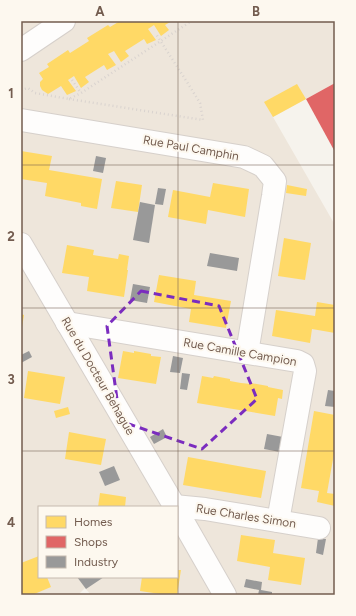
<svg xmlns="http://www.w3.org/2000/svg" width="356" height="616" font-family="Figtree,sans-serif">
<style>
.residential{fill:#eee6db;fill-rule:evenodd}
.homes{fill:#ffd966}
.shops{fill:#e06666}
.industry{fill:#999}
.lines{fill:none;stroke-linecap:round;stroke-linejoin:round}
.minor-casing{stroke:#d6d0cb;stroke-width:24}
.path{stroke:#d9d3cf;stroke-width:2.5;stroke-dasharray:1 3;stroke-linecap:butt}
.minor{stroke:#fefdfc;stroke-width:22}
.marked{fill:none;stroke:#7b2cbf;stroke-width:3;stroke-dasharray:8 5;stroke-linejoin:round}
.grid{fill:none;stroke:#735c4f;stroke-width:1;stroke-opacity:0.55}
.labels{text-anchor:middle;stroke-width:4;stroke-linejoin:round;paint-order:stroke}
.street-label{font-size:12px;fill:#735c4f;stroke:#fdf8ef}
.neatline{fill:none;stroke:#735c4f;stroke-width:1.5}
.grid-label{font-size:13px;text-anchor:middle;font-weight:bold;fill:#735c4f}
</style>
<rect width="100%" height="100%" fill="#f6f3ed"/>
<path class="residential" d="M 23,21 L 335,21 L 335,83 L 273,117 L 335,225 L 335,595 L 91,595 L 85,588 L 78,595 L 21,595 L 21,22 ZM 39,507 L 177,507 L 177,577 L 39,577 Z"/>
<g class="homes">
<polygon points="120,21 172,21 165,25 169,30 161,36 154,25 148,29 156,40 147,44 144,39 125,51 129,56 121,62 114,51 108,54 116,65 107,70 104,65 85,77 89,82 81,88 74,76 68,80 76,91 67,95 61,86 48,94 42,90 40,86 40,82 43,79 39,73 49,67 47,64 68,50 70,53 89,41 87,38 108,25 110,27"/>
<polygon points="297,84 306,99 273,117 264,102"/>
<polygon points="21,151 52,156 49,170 102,179 97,209 81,206 81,203 45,196 47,183 21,179"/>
<polygon points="116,181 142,185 138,212 111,208"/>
<polygon points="213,183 249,189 245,217 208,210 206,224 168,217 173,190 210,197"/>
<polygon points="287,185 307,189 306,196 286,193"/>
<polygon points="284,238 311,243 305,280 278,276"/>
<polygon points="67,245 94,250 93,255 118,259 119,254 129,256 127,270 128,270 124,297 87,291 89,277 62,273"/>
<polygon points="159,275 196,281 194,295 231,301 226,328 189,322 191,309 154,302"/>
<polygon points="317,302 335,305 335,333 312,329 310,343 272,336 276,310 315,316"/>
<polygon points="21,314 24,315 22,327 21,327"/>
<polygon points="123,351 134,353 134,351 151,354 151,356 161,357 156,384 118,378"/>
<polygon points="28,371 65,377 60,404 24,398"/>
<polygon points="202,376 213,378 214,376 230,379 230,381 241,383 251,384 251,383 268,386 268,387 283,390 282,399 278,398 275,416 197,403"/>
<polygon points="68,407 70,414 56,418 54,411"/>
<polygon points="314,411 335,415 335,448 327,493 335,494 335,506 317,502 319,491 301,488"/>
<polygon points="69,432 106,439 101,465 65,459"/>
<polygon points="188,457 266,471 261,498 183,485"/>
<polygon points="100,493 126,497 125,507 98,507"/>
<polygon points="241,535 275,540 273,553 305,558 301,585 268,580 270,567 237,561"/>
<polygon points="39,556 39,577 47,577 51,587 32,595 21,595 21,563"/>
<polygon points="177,570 181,570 177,595 167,595 140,591 142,577 177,577"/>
</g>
<polygon class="shops" points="335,83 335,152 306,99"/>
<g class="industry">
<polygon points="96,156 106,158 103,173 93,171"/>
<polygon points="158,188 166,189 163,205 155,204"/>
<polygon points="140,202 155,205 149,243 133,240"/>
<polygon points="210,253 239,258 237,271 207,266"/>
<polygon points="133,284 150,287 147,303 130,300"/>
<polygon points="29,351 32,357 21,363 21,355"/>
<polygon points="173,356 183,358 180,373 170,372"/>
<polygon points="182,373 190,374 187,390 180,389"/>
<polygon points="328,390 335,391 335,407 325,406"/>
<polygon points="163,429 167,437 154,444 150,437"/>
<polygon points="267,434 283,437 280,452 264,449"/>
<polygon points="114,466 120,480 105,486 99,472"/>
<polygon points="318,538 326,539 323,555 316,553"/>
<polygon points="77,577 104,577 86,589"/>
<polygon points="246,579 262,582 261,590 272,592 272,595 258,595 259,590 244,587"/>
</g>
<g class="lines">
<defs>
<g id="minor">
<polyline points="21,50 64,21"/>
<polyline points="21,120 244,157 263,166 275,181 273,196 247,353"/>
<polyline points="21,244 175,507"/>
<polyline points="67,323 297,361 303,364 305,371 278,521"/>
<polyline points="174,506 205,509 319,528"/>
<polyline points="177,511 225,595"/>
</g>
</defs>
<use href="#minor" class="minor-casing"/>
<g class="path">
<polyline points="72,80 81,93"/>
<polyline points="21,90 28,88 35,93 69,99 81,93 190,22"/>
<polyline points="69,99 203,120 200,103 187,82 156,34"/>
</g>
<use href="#minor" class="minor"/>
</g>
<path class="marked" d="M 141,291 L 219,306 L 257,399 L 202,449 L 120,421 L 107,326 Z"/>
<path class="grid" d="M 178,21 L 178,595M 21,165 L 335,165M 21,308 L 335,308M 21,451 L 335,451"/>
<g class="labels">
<g class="street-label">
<text transform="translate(191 148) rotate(10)" y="4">Rue Paul Camphin</text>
<text transform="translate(240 352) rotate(10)" y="4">Rue Camille Campion</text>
<text transform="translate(98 376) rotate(60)" y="4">Rue du Docteur Behague</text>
<text transform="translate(246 516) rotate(9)" y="4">Rue Charles Simon</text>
</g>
</g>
<rect width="356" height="616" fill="none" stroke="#fdf8ef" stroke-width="44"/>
<rect x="38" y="506" width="140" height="72" fill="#fdf8ef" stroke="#c6baaf"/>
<rect x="46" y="516" width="20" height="12" fill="#ffd966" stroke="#c6baaf"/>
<text x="74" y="526" font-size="12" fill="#735c4f">Homes</text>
<rect x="46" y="536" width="20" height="12" fill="#e06666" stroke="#c6baaf"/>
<text x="74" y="546" font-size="12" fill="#735c4f">Shops</text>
<rect x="46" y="556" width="20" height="12" fill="#999999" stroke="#c6baaf"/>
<text x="74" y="566" font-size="12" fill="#735c4f">Industry</text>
<rect x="22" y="22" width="312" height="572" class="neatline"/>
<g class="grid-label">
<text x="100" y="16">A</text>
<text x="256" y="16">B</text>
<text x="11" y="98">1</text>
<text x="11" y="241">2</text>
<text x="11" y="384">3</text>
<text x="11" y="527">4</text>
</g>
</svg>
